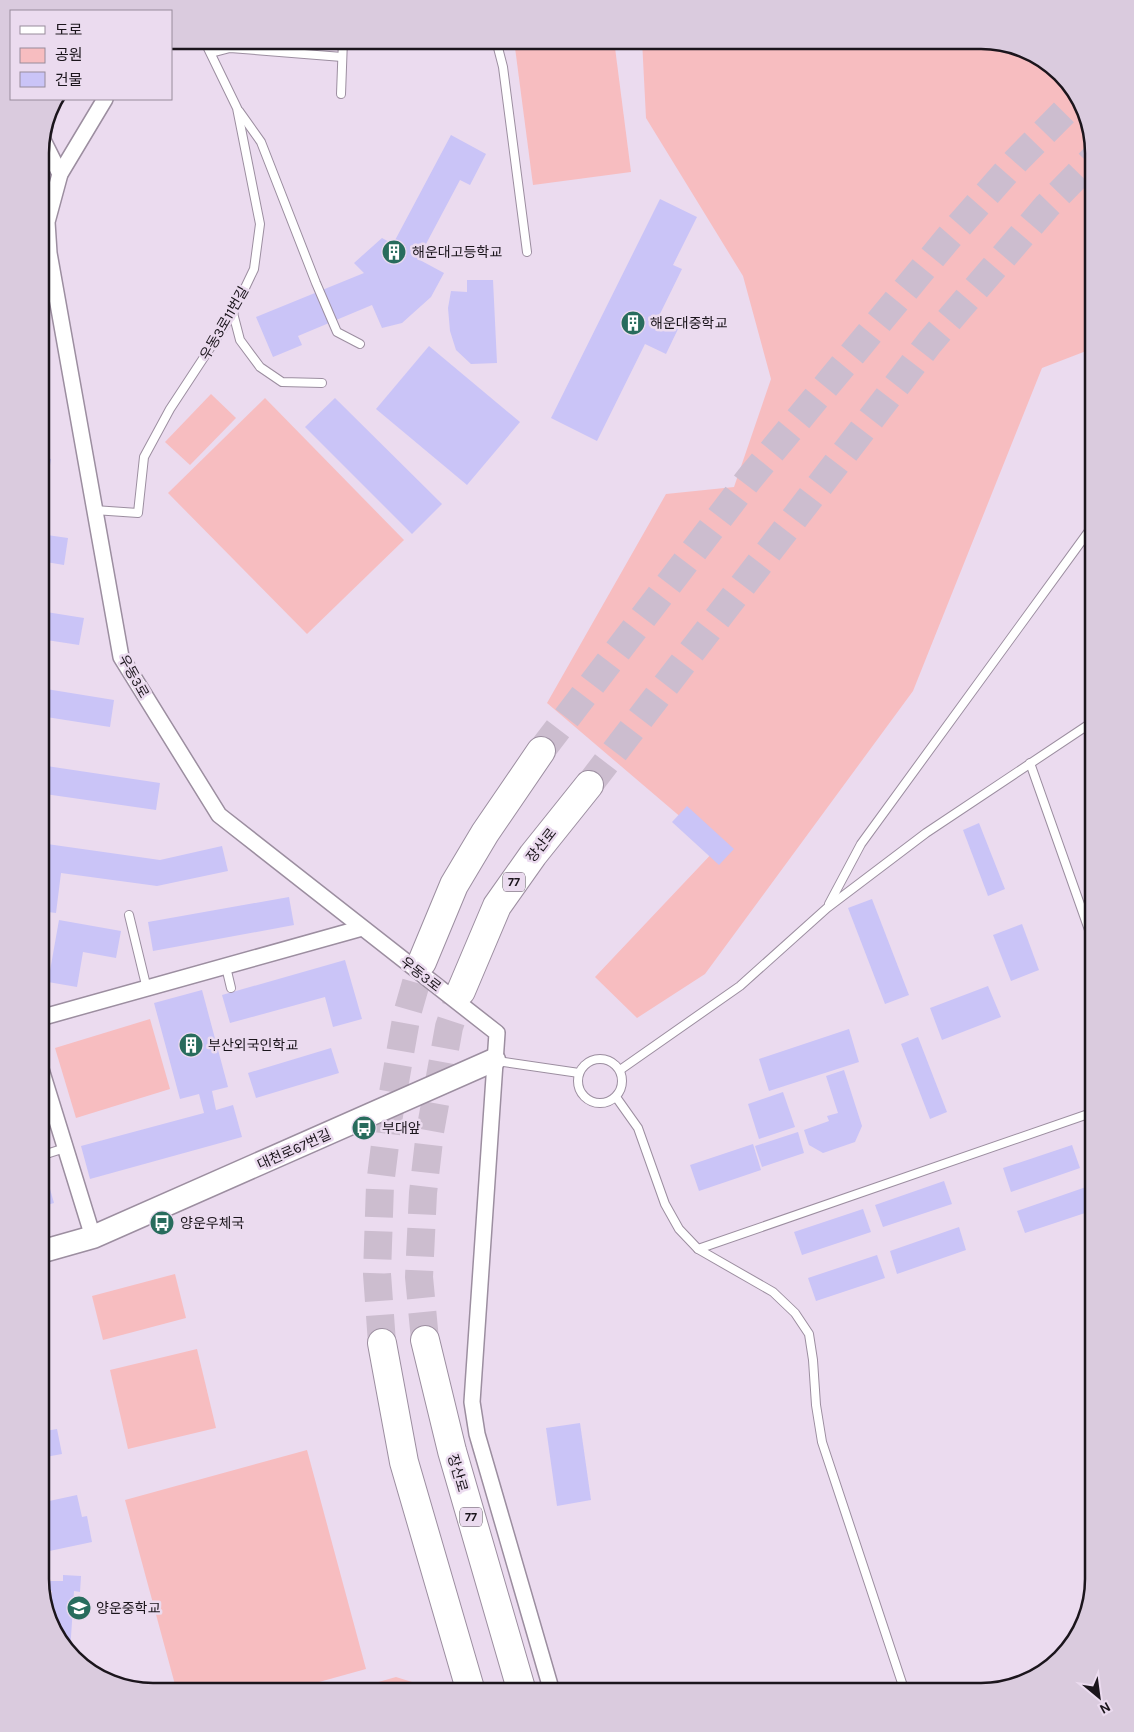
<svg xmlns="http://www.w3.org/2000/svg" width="1134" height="1732" font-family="Karla,'Noto Sans KR',sans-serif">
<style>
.green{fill:#f7bdc0}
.building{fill:#cac4f7}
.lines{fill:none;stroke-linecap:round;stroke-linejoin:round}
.highway-tunnel{stroke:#ccbdcf;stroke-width:28;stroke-dasharray:28 14;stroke-linecap:butt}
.lane-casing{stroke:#9c8ea0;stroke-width:10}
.street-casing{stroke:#9c8ea0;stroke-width:18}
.secondary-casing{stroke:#9c8ea0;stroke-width:25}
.highway-casing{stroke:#9c8ea0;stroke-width:30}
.lane{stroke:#fff;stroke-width:8}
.street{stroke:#fff;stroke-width:15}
.secondary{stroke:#fff;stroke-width:22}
.highway{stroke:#fff;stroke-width:28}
.labels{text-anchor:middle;stroke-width:5;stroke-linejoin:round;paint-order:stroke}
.shield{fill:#ebdbef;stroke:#59505b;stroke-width:1}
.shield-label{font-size:12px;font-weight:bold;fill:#1b151c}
.poi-label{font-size:14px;fill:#1b151c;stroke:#ebdbef;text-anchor:start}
.street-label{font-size:14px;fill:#1b151c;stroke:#ebdbef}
.rim{fill:none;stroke:#1b151c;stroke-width:2.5}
</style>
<rect width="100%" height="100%" fill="#ebdbef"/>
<g class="green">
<polygon points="514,40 614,40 631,172 533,185"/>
<polygon points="642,40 989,40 1044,59 1079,96 1094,152 1094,348 1042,368 913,691 705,974 637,1018 595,977 717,848 547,703 666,494 734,487 771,379 743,276 646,118"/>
<polygon points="211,394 236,418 190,465 165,442"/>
<polygon points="265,398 404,540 307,634 168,493"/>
<polygon points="150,1019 170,1089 76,1118 55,1048"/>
<polygon points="175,1274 186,1318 103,1340 92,1296"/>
<polygon points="197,1349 216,1428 128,1449 110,1370"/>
<polygon points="307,1450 366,1669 283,1692 177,1692 125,1500"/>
<polygon points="396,1677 444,1692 343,1692"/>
</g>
<g class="building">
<polygon points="451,135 486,154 470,185 460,180 418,259 444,273 431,297 402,323 382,328 372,305 298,336 302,345 273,357 256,317 364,273 354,263 382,238 393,244"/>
<polygon points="660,199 697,217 673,265 682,269 658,318 678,329 666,354 645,344 597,441 551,418"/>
<polygon points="467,280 493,280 497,363 471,364 456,350 450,331 448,308 451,291 467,292"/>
<polygon points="429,346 520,422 467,485 376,409"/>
<polygon points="335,398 442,504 412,534 305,427"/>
<polygon points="40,457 51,459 47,485 40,484"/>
<polygon points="40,534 68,538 64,565 40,561"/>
<polygon points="40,611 84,618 79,645 40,639"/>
<polygon points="40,688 114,700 110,727 40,716"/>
<polygon points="40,765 160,783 156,810 45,794 40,818"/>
<polygon points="687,806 734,849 719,865 672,822"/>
<polygon points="979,823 1005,889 988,896 963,830"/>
<polygon points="40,843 160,860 222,846 228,871 157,886 61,873 56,913 40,911"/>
<polygon points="289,897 294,925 153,951 148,922"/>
<polygon points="872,899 909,995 885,1004 848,908"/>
<polygon points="59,920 121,931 116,958 83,952 77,987 48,982"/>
<polygon points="1022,924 1039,970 1011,981 993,935"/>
<polygon points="345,960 362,1019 333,1027 325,997 230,1023 222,995"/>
<polygon points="988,986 1001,1017 942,1040 930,1008"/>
<polygon points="202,990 228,1087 212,1091 216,1110 233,1105 242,1137 90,1179 81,1146 204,1113 199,1094 180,1099 154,1003"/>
<polygon points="849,1029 859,1062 769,1091 759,1059"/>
<polygon points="918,1037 947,1112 930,1119 901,1044"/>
<polygon points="331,1048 339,1073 256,1098 248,1073"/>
<polygon points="844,1070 862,1126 855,1142 823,1153 809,1145 804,1130 829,1121 827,1116 838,1113 826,1076"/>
<polygon points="783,1092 795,1127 759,1139 748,1104"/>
<polygon points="798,1132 804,1153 762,1167 755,1146"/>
<polygon points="1094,1138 1094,1163 1092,1164 1084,1141"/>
<polygon points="753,1144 761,1170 699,1191 690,1165"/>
<polygon points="1072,1145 1080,1168 1011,1192 1003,1168"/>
<polygon points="46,1175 54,1203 40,1207 40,1176"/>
<polygon points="944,1181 952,1204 883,1227 875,1205"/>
<polygon points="1086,1187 1094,1210 1025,1233 1017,1211"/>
<polygon points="863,1209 871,1232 802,1255 794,1232"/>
<polygon points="959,1227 966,1250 897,1274 890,1251"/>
<polygon points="877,1255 885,1278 816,1301 808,1278"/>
<polygon points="580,1423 591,1500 557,1506 546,1428"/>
<polygon points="57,1429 62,1454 40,1458 40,1432"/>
<polygon points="77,1495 82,1517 87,1516 92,1542 40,1553 40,1503"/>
<polygon points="63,1575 81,1576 80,1592 74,1591 70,1652 55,1636 50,1619 52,1591 47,1590 44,1581 63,1581"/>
</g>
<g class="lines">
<g class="highway-tunnel">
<polyline points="541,751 749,479 950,236 1017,160 1079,97"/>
<polyline points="589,785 930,342 1047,206 1094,158"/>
<polyline points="425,1340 419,1277 423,1193 430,1132 449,1027 461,991"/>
<polyline points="382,1343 377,1274 380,1185 388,1121 407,1014 422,962"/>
</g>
<defs>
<g id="lane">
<polyline points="496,40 503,67 527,252"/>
<polyline points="211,53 230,48 342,57"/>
<polyline points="341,94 343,40"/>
<polyline points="239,111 261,142 316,283 337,332 360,344"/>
<polyline points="46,142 52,104"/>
<polyline points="233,313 240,340 260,367 282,382 322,383"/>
<polyline points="94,510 138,513 144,457 170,409 233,313 254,269 260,224 237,108 204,40"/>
<polyline points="1030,763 1094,944"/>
<polyline points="829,904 861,844 1094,524"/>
<polyline points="129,915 147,989"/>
<polyline points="226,967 231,988"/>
<circle cx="600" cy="1081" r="22"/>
<polyline points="497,1061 579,1073"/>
<polyline points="620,1070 740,986 827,908 926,833 1094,721"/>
<polyline points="616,1097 638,1128 665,1204 679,1229 698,1249 773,1292 795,1313 809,1334 813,1360 816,1405 822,1442 905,1692"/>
<polyline points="40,1156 65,1148"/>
<polyline points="698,1249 1094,1112"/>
</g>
<g id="street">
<polyline points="105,99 60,174 47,222 49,253 121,657 219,815 497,1033 472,1402 477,1434 552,1692"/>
<polyline points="42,138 60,174"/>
<polyline points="40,1018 362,928"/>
<polyline points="40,1066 93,1237"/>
</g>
<polyline id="secondary" points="40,1252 93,1237 494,1060"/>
<g id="highway">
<polyline points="422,962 454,885 485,833 541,751"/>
<polyline points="461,991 497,906 533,855 589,785"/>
<polyline points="425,1340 452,1451 522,1692"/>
<polyline points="382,1343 404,1462 471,1692"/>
</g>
</defs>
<use href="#lane" class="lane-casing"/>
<use href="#street" class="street-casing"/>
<use href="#secondary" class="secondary-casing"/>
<use href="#highway" class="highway-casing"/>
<use href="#lane" class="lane"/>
<use href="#street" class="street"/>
<use href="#secondary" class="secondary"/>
<use href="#highway" class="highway"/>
</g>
<defs>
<symbol id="building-disc" viewBox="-11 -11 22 22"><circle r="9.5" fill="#286c5d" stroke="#ebdbef"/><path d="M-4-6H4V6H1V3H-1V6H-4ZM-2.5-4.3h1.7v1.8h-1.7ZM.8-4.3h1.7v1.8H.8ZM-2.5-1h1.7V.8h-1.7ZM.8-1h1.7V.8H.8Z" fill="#fff"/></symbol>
<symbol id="bus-disc" viewBox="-11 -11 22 22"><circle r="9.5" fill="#286c5d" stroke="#ebdbef"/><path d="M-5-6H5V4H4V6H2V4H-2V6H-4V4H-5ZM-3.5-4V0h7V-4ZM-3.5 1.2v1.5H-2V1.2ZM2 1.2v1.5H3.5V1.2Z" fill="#fff"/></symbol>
<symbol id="school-disc" viewBox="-11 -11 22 22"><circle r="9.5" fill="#286c5d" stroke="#ebdbef"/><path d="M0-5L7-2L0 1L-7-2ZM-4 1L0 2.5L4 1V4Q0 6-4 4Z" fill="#fff"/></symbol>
</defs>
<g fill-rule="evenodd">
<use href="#building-disc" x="380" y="238" width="28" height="28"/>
<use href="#building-disc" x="619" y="309" width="28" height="28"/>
<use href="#building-disc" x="177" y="1031" width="28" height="28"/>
<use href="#bus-disc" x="350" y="1114" width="28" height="28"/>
<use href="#bus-disc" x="148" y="1209" width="28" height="28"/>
<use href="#school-disc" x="65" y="1594" width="28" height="28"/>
</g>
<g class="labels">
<g class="shield">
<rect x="503" y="872.5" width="22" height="19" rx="4"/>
<rect x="460" y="1507.5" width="22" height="19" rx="4"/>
</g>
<g class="shield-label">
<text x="514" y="886">77</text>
<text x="471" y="1521">77</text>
</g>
<g class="poi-label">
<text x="412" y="257">해운대고등학교</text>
<text x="650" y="328">해운대중학교</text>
<text x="208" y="1050">부산외국인학교</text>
<text x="382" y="1133">부대앞</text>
<text x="180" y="1228">양운우체국</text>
<text x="96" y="1613">양운중학교</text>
</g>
<g class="street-label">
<text transform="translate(224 323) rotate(-60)" y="5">우동3로11번길</text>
<text transform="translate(134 676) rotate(61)" y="5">우동3로</text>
<text transform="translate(541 845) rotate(-52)" y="5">장산로</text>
<text transform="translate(421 974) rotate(38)" y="5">우동3로</text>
<text transform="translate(294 1149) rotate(-24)" y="5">대천로67번길</text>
<text transform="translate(458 1473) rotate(74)" y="5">장산로</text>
</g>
</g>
<path d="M0 0H1134V1732H0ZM153 49H981A104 104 0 0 1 1085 153V1579A104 104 0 0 1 981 1683H153A104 104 0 0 1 49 1579V153A104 104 0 0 1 153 49Z" fill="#dacbde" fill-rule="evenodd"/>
<path class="rim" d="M153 49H981A104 104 0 0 1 1085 153V1579A104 104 0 0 1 981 1683H153A104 104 0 0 1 49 1579V153A104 104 0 0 1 153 49Z"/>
<rect x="10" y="10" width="162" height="90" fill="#ebdbef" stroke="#988c9b"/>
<rect x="20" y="26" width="25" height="8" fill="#ffffff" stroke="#988c9b"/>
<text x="55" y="35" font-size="15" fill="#1b151c">도로</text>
<rect x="20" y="48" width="25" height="15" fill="#f7bdc0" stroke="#988c9b"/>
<text x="55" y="60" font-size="15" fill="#1b151c">공원</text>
<rect x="20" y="72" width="25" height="15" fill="#cac4f7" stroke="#988c9b"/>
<text x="55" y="85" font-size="15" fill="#1b151c">건물</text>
<g transform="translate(1099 1697) rotate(151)" stroke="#ebdbef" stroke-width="4" paint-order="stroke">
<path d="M0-4L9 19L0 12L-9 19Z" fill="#1b151c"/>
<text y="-8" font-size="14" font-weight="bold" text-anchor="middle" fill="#1b151c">N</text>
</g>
</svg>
